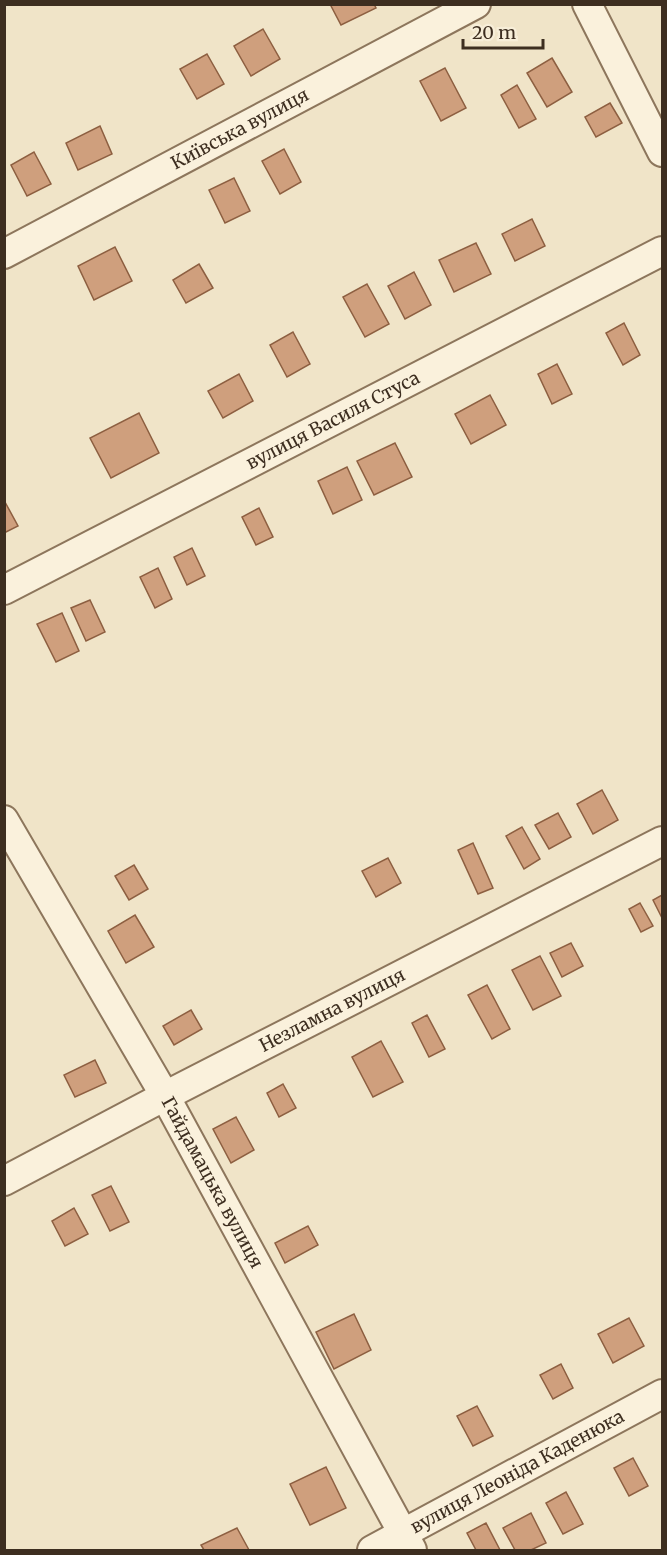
<svg xmlns="http://www.w3.org/2000/svg" width="667" height="1555" font-family="Merriweather,serif">
<style>
.building{fill:#cf9f7d;stroke:#8d5f41;stroke-width:1.5}
.lines{fill:none;stroke-linecap:round;stroke-linejoin:round}
.minor-casing{stroke:#8d765c;stroke-width:32}
.minor{stroke:#faf1dc;stroke-width:28}
.labels{text-anchor:middle;stroke-width:4.5;stroke-linejoin:round;paint-order:stroke}
.street-label{font-size:18px;fill:#3d2e20;stroke:#f7eed8}
</style>
<rect width="100%" height="100%" fill="#f0e4c8"/>
<g class="building">
<polygon points="330,4 374,4 376,8 341,25"/>
<polygon points="263,29 280,59 251,76 234,46"/>
<polygon points="207,54 224,84 197,99 180,69"/>
<polygon points="552,58 572,92 547,107 527,73"/>
<polygon points="445,68 466,108 441,121 420,81"/>
<polygon points="517,85 536,119 519,128 501,95"/>
<polygon points="610,103 622,123 596,137 585,117"/>
<polygon points="100,126 112,154 78,170 66,143"/>
<polygon points="284,149 301,182 280,194 262,161"/>
<polygon points="34,152 51,184 27,196 11,165"/>
<polygon points="234,178 250,211 225,223 209,190"/>
<polygon points="532,219 545,246 515,261 502,234"/>
<polygon points="476,243 491,274 454,292 439,260"/>
<polygon points="115,247 132,281 94,300 78,266"/>
<polygon points="199,264 213,288 186,303 173,280"/>
<polygon points="414,272 431,305 405,319 388,286"/>
<polygon points="367,284 389,324 365,337 343,297"/>
<polygon points="624,323 640,355 623,365 606,333"/>
<polygon points="293,332 310,364 287,377 270,345"/>
<polygon points="557,364 572,394 552,404 538,374"/>
<polygon points="239,374 253,401 223,418 208,391"/>
<polygon points="490,395 506,425 471,444 455,414"/>
<polygon points="139,413 159,453 111,478 90,438"/>
<polygon points="395,443 412,477 374,495 357,461"/>
<polygon points="347,467 362,500 333,514 318,481"/>
<polygon points="5,502 18,526 4,533 4,503"/>
<polygon points="259,508 273,537 256,545 242,517"/>
<polygon points="192,548 205,576 187,585 174,557"/>
<polygon points="158,568 172,599 155,608 140,577"/>
<polygon points="90,600 105,632 86,641 71,608"/>
<polygon points="62,613 79,651 56,662 37,624"/>
<polygon points="602,790 618,820 593,834 577,804"/>
<polygon points="558,813 571,837 549,849 535,825"/>
<polygon points="522,827 540,859 524,869 506,836"/>
<polygon points="473,843 493,888 478,894 458,850"/>
<polygon points="388,858 401,883 376,897 362,871"/>
<polygon points="134,865 148,889 129,900 115,876"/>
<polygon points="662,895 662,918 653,900"/>
<polygon points="640,903 653,926 641,932 629,909"/>
<polygon points="135,915 154,947 126,963 108,931"/>
<polygon points="571,943 583,966 562,977 550,953"/>
<polygon points="540,956 561,996 533,1010 512,970"/>
<polygon points="487,985 510,1029 492,1039 468,995"/>
<polygon points="191,1010 202,1029 174,1045 163,1026"/>
<polygon points="427,1015 445,1049 429,1057 412,1023"/>
<polygon points="381,1041 403,1082 373,1097 352,1057"/>
<polygon points="95,1060 106,1083 75,1097 64,1075"/>
<polygon points="283,1084 296,1108 279,1117 267,1093"/>
<polygon points="236,1117 254,1150 231,1163 213,1129"/>
<polygon points="111,1186 129,1222 110,1231 92,1195"/>
<polygon points="74,1208 88,1234 65,1246 52,1221"/>
<polygon points="308,1226 318,1245 285,1263 275,1243"/>
<polygon points="354,1314 371,1350 334,1369 316,1332"/>
<polygon points="629,1318 644,1346 613,1363 598,1334"/>
<polygon points="561,1364 573,1388 553,1399 540,1375"/>
<polygon points="477,1406 493,1436 473,1446 457,1416"/>
<polygon points="633,1458 648,1486 629,1496 614,1468"/>
<polygon points="326,1467 346,1508 310,1525 290,1484"/>
<polygon points="566,1492 583,1524 563,1534 546,1503"/>
<polygon points="531,1513 546,1543 531,1550 515,1550 503,1528"/>
<polygon points="486,1523 500,1550 476,1550 467,1533"/>
<polygon points="237,1528 249,1550 204,1550 201,1545"/>
</g>
<g class="lines">
<defs>
<g id="minor">
<polyline points="587,4 662,152"/>
<path id="s1" d="M 4,254 L 476,4"/>
<path id="s2" d="M 4,590 L 662,251"/>
<path id="s3" d="M 4,820 L 165,1096 L 412,1550"/>
<path id="s4" d="M 4,1181 L 165,1096 L 662,841"/>
<path id="s5" d="M 372,1550 L 662,1394"/>
</g>
</defs>
<use href="#minor" class="minor-casing"/>
<use href="#minor" class="minor"/>
</g>
<g class="labels">
<g class="street-label">
<text dy="6" stroke="none"><textPath href="#s1" startOffset="267">Київська вулиця</textPath></text>
<text dy="6" stroke="none"><textPath href="#s2" startOffset="370">вулиця Василя Стуса</textPath></text>
<text dy="6" stroke="none"><textPath href="#s4" startOffset="370">Незламна вулиця</textPath></text>
<text dy="6" stroke="none"><textPath href="#s3" startOffset="418">Гайдамацька вулиця</textPath></text>
<text dy="6" stroke="none"><textPath href="#s5" startOffset="165">вулиця Леоніда Каденюка</textPath></text>
</g>
</g>
<rect width="667" height="1555" fill="none" stroke="#3d2e20" stroke-width="12"/>
<path d="M463 39v9h80v-9" fill="none" stroke="#3d2e20" stroke-width="3"/>
<text x="472" y="39" font-size="18" fill="#3d2e20" stroke="#f7eed8" stroke-width="4.5" paint-order="stroke">20 m</text>
</svg>
